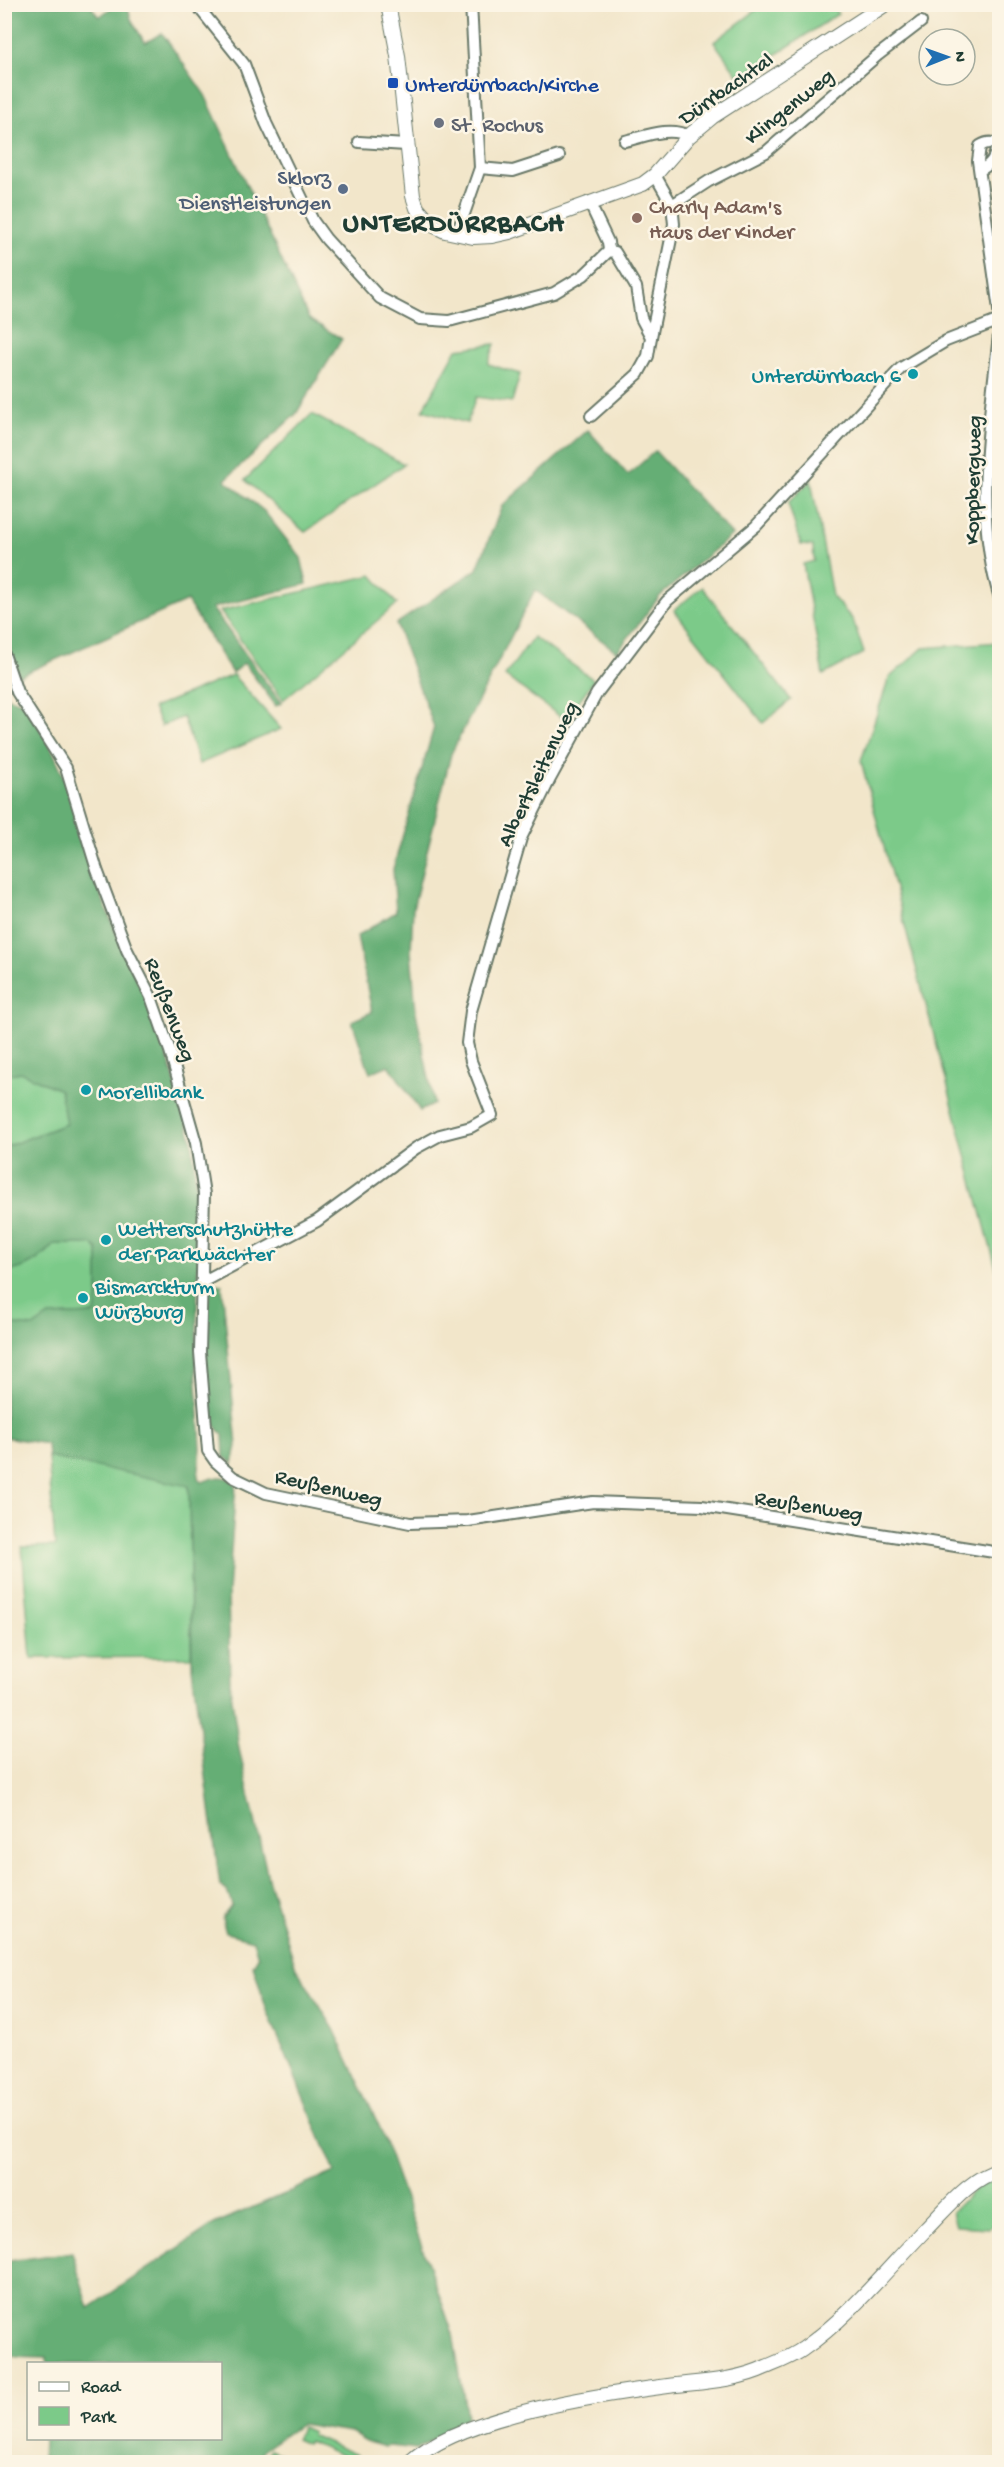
<svg xmlns="http://www.w3.org/2000/svg" width="1004" height="2467" font-family="'Gochi Hand',sans-serif">
<style>
.green{fill:#7cca89;stroke:#4e845e;stroke-width:1.5}
.forest{fill:#65ae75;stroke:#427654;stroke-width:1.5}
.lines{fill:none;stroke-linecap:round;stroke-linejoin:round}
.minor-casing{stroke:#697868;stroke-width:14}
.tertiary-casing{stroke:#697868;stroke-width:16}
.minor{stroke:#fff;stroke-width:10}
.tertiary{stroke:#fff;stroke-width:14}
.transit-dot{fill:#1a4fb4;stroke:#fcf5e5;stroke-width:2}
.worship-dot{fill:#6b7280;stroke:#fcf5e5;stroke-width:2}
.service-dot{fill:#5c6f8a;stroke:#fcf5e5;stroke-width:2}
.education-dot{fill:#8d6e63;stroke:#fcf5e5;stroke-width:2}
.culture-dot{fill:#0f9aa8;stroke:#fcf5e5;stroke-width:2}
.labels{text-anchor:middle;stroke-width:5;stroke-linejoin:round;paint-order:stroke}
.transit-label{font-size:22px;fill:#164399;stroke:#fcf5e5;text-anchor:start}
.street-label{font-size:22px;fill:#1f3d34;stroke:#fcf5e5}
.worship-label{font-size:22px;fill:#5b616d;stroke:#fcf5e5;text-anchor:start}
.service-label{font-size:22px;fill:#4e5e75;stroke:#fcf5e5;text-anchor:end}
.education-label{font-size:22px;fill:#785e54;stroke:#fcf5e5;text-anchor:start}
.culture-label{font-size:22px;fill:#0d838f;stroke:#fcf5e5;text-anchor:start}
.district-label{font-size:28px;font-weight:bold;letter-spacing:1.5px;fill:#1f3d34;stroke:#fcf5e5}
</style>
<rect width="100%" height="100%" fill="#fcf5e5"/>
<filter id="ink" filterUnits="userSpaceOnUse"><feTurbulence type="fractalNoise" baseFrequency=".0167" numOctaves="2"/><feDisplacementMap in="SourceGraphic" scale="12" xChannelSelector="R" yChannelSelector="G"/><feConvolveMatrix kernelMatrix="1 2 1 2 8 2 1 2 1" color-interpolation-filters="sRGB"/></filter>
<filter id="wash" filterUnits="userSpaceOnUse"><feTurbulence type="fractalNoise" baseFrequency=".008" numOctaves="4" result="noise"/><feDisplacementMap in="SourceGraphic" scale="24" xChannelSelector="R" yChannelSelector="G"/><feGaussianBlur stdDeviation="1.35" result="paint"/><feColorMatrix in="noise" values="0 0 0 0 0 0 0 0 0 0 0 0 0 0 0 0 0 1.4 0 .05"/><feComposite in="paint" operator="in"/></filter>
<g filter="url(#wash)">
<rect width="100%" height="100%" fill="#f2e6ca"/>
<g class="green">
<polygon points="763,5 832,5 838,14 740,78 714,42"/>
<polygon points="495,344 488,364 520,374 512,402 476,397 467,423 423,410 457,349"/>
<polygon points="312,414 404,464 305,532 245,480"/>
<polygon points="811,480 832,596 853,620 864,653 823,675 803,564 814,561 813,546 801,545 788,503"/>
<polygon points="372,575 397,604 283,700 220,611"/>
<polygon points="702,587 791,700 763,723 674,610"/>
<polygon points="533,637 594,680 565,720 505,676"/>
<polygon points="999,642 1000,642 999,1279 861,761 889,678 923,648"/>
<polygon points="233,675 281,729 199,764 183,717 161,726 153,708"/>
<polygon points="20,1072 60,1090 66,1124 5,1147 5,1075"/>
<polygon points="54,1244 92,1244 98,1250 98,1291 95,1314 49,1316 33,1327 5,1324 4,1271 46,1254"/>
<polygon points="48,1457 189,1485 191,1657 31,1658 22,1547 55,1546"/>
<polygon points="999,2175 999,2193 994,2225 989,2228 956,2226 952,2212 972,2191"/>
<polygon points="301,2427 312,2432 311,2435 357,2455 354,2461 309,2441 307,2444 296,2439"/>
<polygon points="270,2449 301,2462 264,2462"/>
</g>
<g class="forest">
<polygon points="4,5 90,5 99,17 115,5 127,5 131,19 145,43 162,33 205,95 309,319 342,339 296,414 225,480 264,511 301,558 307,584 212,608 281,703 276,706 244,663 232,673 187,601 19,676 4,631"/>
<polygon points="588,430 628,475 655,451 732,535 660,596 617,652 535,590 451,754 413,908 411,951 416,1012 434,1104 420,1111 389,1065 370,1073 352,1021 372,1012 357,936 396,912 393,869 434,727 396,624 477,569 502,506"/>
<path d="M 6,697 L 24,703 L 51,747 L 64,777 L 92,872 L 123,951 L 146,998 L 168,1058 L 192,1140 L 199,1222 L 196,1368 L 201,1448 L 198,1478 L 202,1482 C 215,1477 225,1473 236,1484 L 228,1592 L 230,1684 L 239,1749 L 269,1882 L 296,1968 L 334,2029 L 380,2128 L 453,2334 L 467,2417 L 417,2449 L 390,2446 L 385,2447 L 368,2442 L 351,2432 L 301,2424 L 263,2450 L 257,2462 L 42,2462 L 43,2439 L 220,2438 L 220,2364 L 47,2364 L 47,2358 L 5,2357 L 4,2262 L 72,2252 L 89,2308 L 214,2224 L 335,2172 L 266,2008 L 253,1965 L 258,1957 L 253,1940 L 226,1933 L 222,1918 L 232,1905 L 227,1891 L 220,1886 L 192,1668 L 189,1486 L 48,1457 L 47,1444 L 5,1437 L 5,1324 L 33,1327 L 49,1316 L 95,1314 L 98,1291 L 98,1250 L 92,1244 L 54,1244 C 42,1258 24,1271 5,1271 L 5,1147 L 66,1124 L 60,1090 L 20,1072 L 5,1075 Z"/>
<polygon points="207,1283 222,1285 237,1446 233,1463 224,1457 223,1435 210,1419 204,1343"/>
</g>
</g>
<g filter="url(#ink)">
<g class="lines">
<defs>
<g id="minor">
<polyline points="196,4 244,64 266,123 313,221 326,239 380,298 420,319 449,321 554,293 584,275 609,251 608,242 589,202"/>
<path d="M 625,141 C 646,136 670,126 689,136"/>
<polyline points="359,142 406,145"/>
<polyline points="480,168 513,171 559,156"/>
<path d="M 980,170 C 991,165 997,156 996,144 C 990,141 985,143 980,146 L 978,161 L 1000,317"/>
<polyline points="672,205 709,181 766,152 878,55 921,22"/>
<polyline points="457,234 480,168 471,4"/>
<path d="M 1000,325 C 991,414 972,511 1000,598"/>
<polyline points="651,337 674,224 672,205 655,175"/>
<polyline points="591,416 638,374 648,356 651,337 641,318 636,287 615,252 609,251"/>
<polyline points="4,654 17,692 66,768 97,870 127,950 151,997 170,1051 196,1143 204,1194 200,1352 208,1451 215,1461 233,1477 266,1493 410,1523 468,1521 593,1502 702,1506 1000,1553"/>
<polyline points="202,1282 317,1221 416,1148 440,1135 471,1127 492,1115 471,1061 467,1043 471,1011 521,838 550,779 597,693 667,601 756,526 901,368 946,341 1000,320"/>
</g>
<g id="tertiary">
<polyline points="388,4 398,56 413,196 417,208 431,224 445,231 473,237 492,236 510,232 643,184 655,175 689,136 712,117 886,4"/>
<path d="M 410,2462 C 461,2415 599,2395 668,2386 C 700,2382 737,2381 766,2367 C 778,2362 792,2357 803,2349 C 847,2319 888,2268 926,2229 C 947,2208 970,2178 1000,2170"/>
</g>
</defs>
<use href="#minor" class="minor-casing"/>
<use href="#tertiary" class="tertiary-casing"/>
<use href="#minor" class="minor"/>
<use href="#tertiary" class="tertiary"/>
</g>
</g>
<rect class="transit-dot" x="387" y="77" width="12" height="12" rx="3"/>
<circle class="worship-dot" cx="439" cy="123" r="6"/>
<circle class="service-dot" cx="343" cy="189" r="6"/>
<circle class="education-dot" cx="637" cy="218" r="6"/>
<g class="culture-dot">
<circle cx="913" cy="374" r="6"/>
<circle cx="86" cy="1090" r="6"/>
<circle cx="106" cy="1240" r="6"/>
<circle cx="83" cy="1298" r="6"/>
</g>
<g class="labels">
<g class="transit-label">
<text x="405" y="91">Unterdürrbach/Kirche</text>
</g>
<g class="street-label">
<text transform="translate(725 87) rotate(-35)" y="8">Dürrbachtal</text>
<text transform="translate(788 105) rotate(-39)" y="8">Klingenweg</text>
<text transform="translate(971 480) rotate(-89)" y="8">Koppbergweg</text>
<text transform="translate(536 773) rotate(-64)" y="8">Albertsleitenweg</text>
<text transform="translate(172 1009) rotate(69)" y="8">Reußenweg</text>
<text transform="translate(329 1486) rotate(13)" y="8">Reußenweg</text>
<text transform="translate(809 1504) rotate(9)" y="8">Reußenweg</text>
</g>
<g class="worship-label">
<text x="451" y="131">St. Rochus</text>
</g>
<g class="service-label">
<text x="331" y="184">Sklorz<tspan x="331" dy="25">Dienstleistungen</tspan></text>
</g>
<g class="education-label">
<text x="649" y="213">Charly Adam's<tspan x="649" dy="25">Haus der Kinder</tspan></text>
</g>
<g class="culture-label">
<text x="901" y="382" text-anchor="end">Unterdürrbach 6</text>
<text x="98" y="1098">Morellibank</text>
<text x="118" y="1235">Wetterschutzhütte<tspan x="118" dy="25">der Parkwächter</tspan></text>
<text x="95" y="1293">Bismarckturm<tspan x="95" dy="25">Würzburg</tspan></text>
</g>
<g class="district-label">
<text x="454" y="231">UNTERDÜRRBACH</text>
</g>
</g>
<rect width="1004" height="2467" fill="none" stroke="#fcf5e5" stroke-width="24"/>
<rect x="27" y="2362" width="195" height="78" fill="#fcf5e5" stroke="#a4ab9e" stroke-width="1.5"/>
<rect x="39" y="2382" width="30" height="9" fill="#ffffff" stroke="#a4ab9e" stroke-width="1.5"/>
<text x="81" y="2392" font-size="18" fill="#1f3d34">Road</text>
<rect x="39" y="2407" width="30" height="18" fill="#7cca89" stroke="#a4ab9e" stroke-width="1.5"/>
<text x="81" y="2422" font-size="18" fill="#1f3d34">Park</text>
<g transform="translate(947 57) rotate(89)"><circle r="28" fill="#fcf5e5" stroke="#a4ab9e" stroke-width="1.5"/>
<path d="M0-4.5L10 22L0 15L-10 22Z" fill="#1f6fb2"/>
<text y="-9" font-size="16" font-weight="bold" text-anchor="middle" fill="#1f3d34">N</text>
</g>
</svg>
